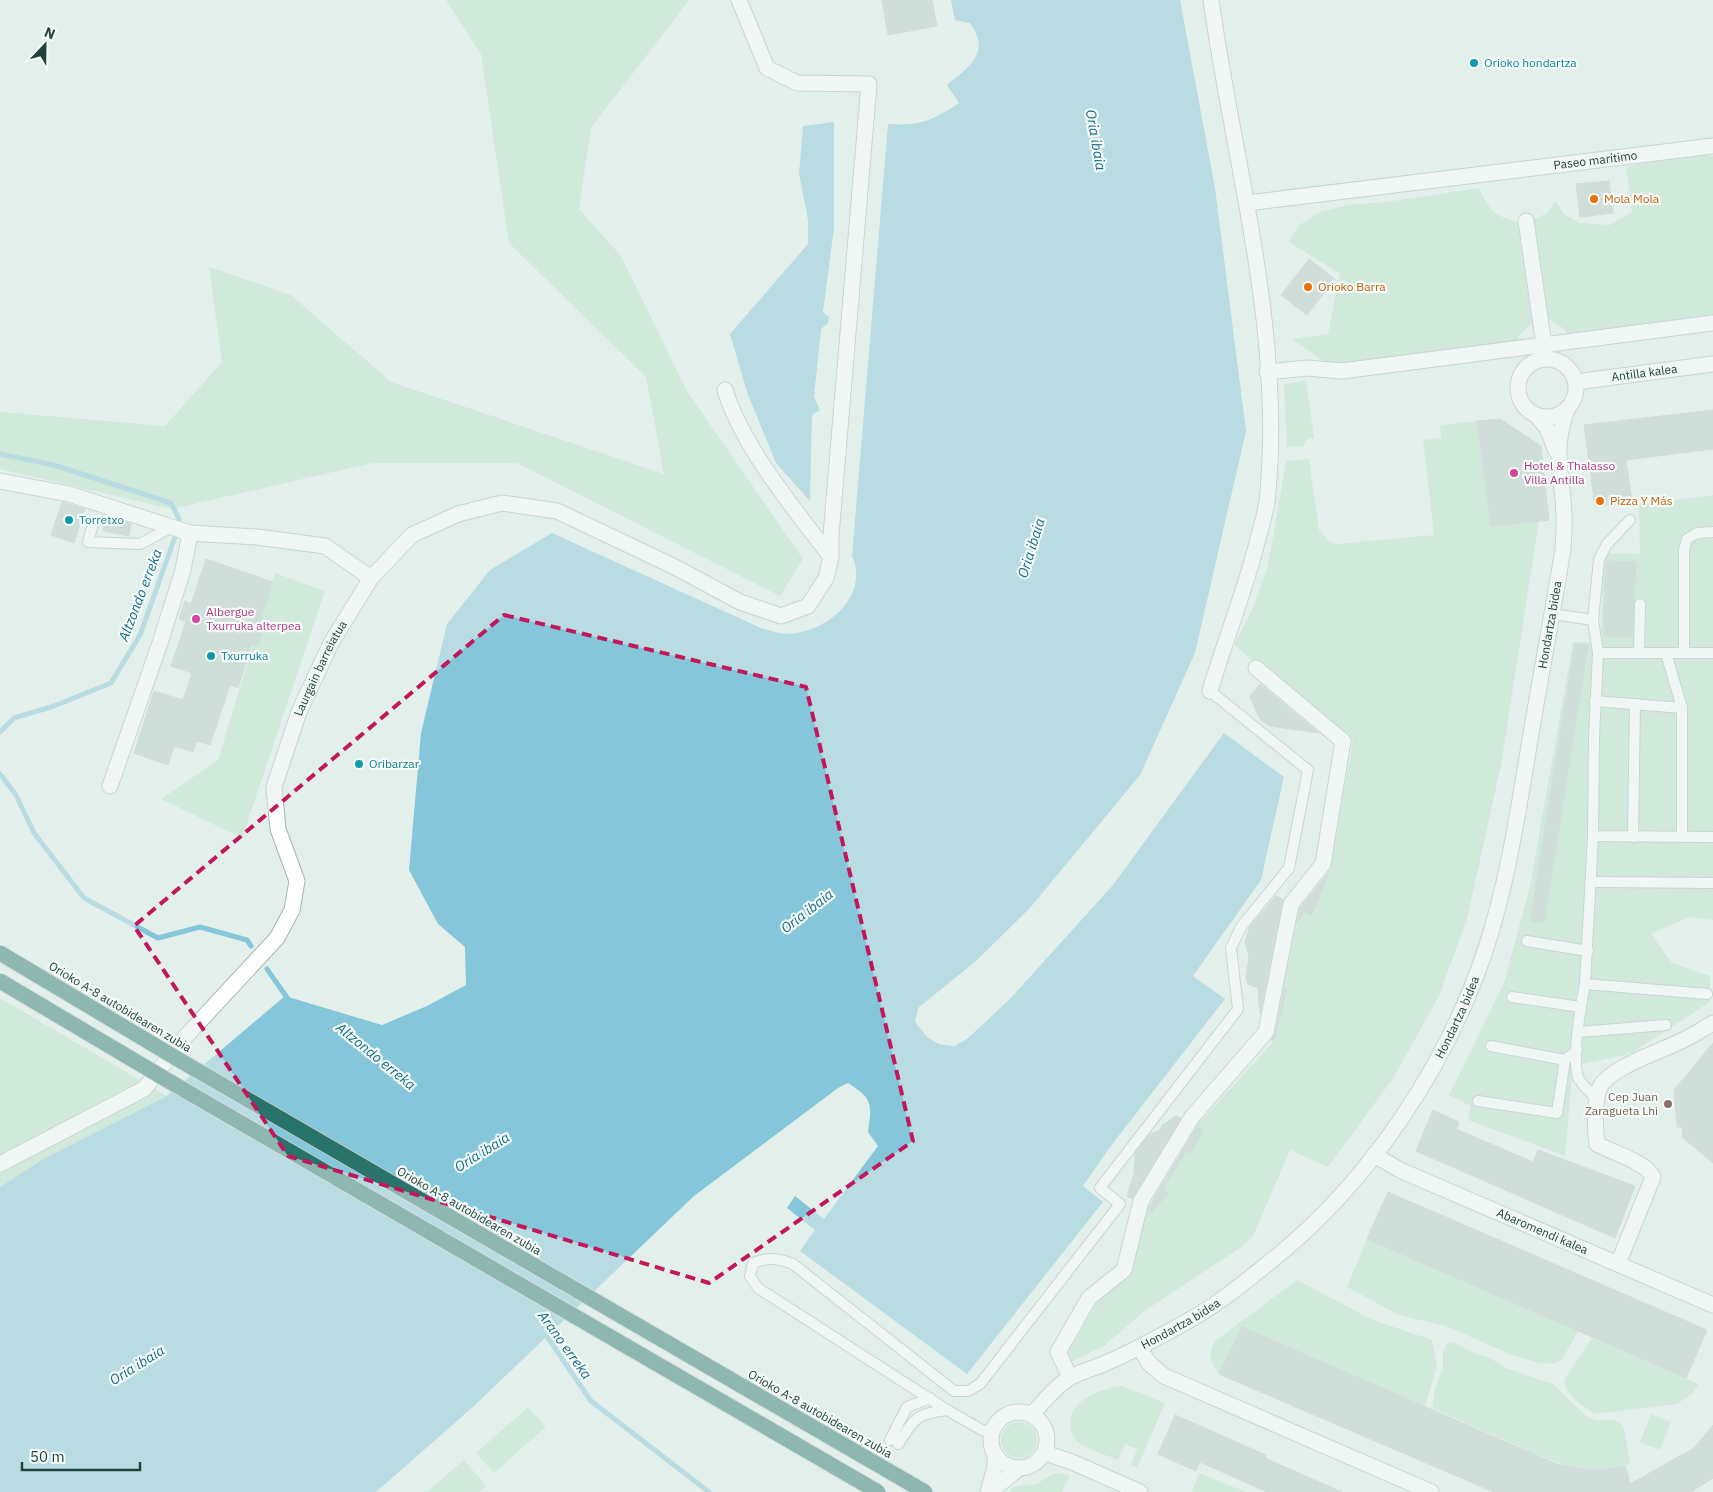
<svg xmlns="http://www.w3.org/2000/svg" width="1713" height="1492" font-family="'IBM Plex Sans',sans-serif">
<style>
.green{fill:#bae2c8}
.water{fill:#85c6da}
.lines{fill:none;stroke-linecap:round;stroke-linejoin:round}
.stream{stroke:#85c6da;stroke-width:5}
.building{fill:#b8cac4;stroke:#b5c9c3}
.lane-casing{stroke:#a5b8b3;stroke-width:12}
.street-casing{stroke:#a5b8b3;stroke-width:17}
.lane{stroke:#fff;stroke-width:10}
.street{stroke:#fff;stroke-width:15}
.highway-bridge-casing{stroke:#c1cac8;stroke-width:17;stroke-linecap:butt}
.highway-bridge{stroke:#28736a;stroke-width:15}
.marked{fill:none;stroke:#c2185b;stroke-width:4;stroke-dasharray:10 6;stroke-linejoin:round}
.culture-dot{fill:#0f9aa8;stroke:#f5fbf8;stroke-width:2}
.food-dot{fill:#e8710a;stroke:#f5fbf8;stroke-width:2}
.hotel-dot{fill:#d1479c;stroke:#f5fbf8;stroke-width:2}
.education-dot{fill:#8d6e63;stroke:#f5fbf8;stroke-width:2}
.labels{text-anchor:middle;stroke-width:4.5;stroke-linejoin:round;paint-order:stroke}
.culture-label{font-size:12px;fill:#0d838f;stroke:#f5fbf8;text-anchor:start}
.street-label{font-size:12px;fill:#20433c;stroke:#f5fbf8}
.food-label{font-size:12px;fill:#c56008;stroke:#f5fbf8;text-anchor:start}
.hotel-label{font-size:12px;fill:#b23c85;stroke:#f5fbf8;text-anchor:start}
.education-label{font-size:12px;fill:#785e54;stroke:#f5fbf8;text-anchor:end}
.water-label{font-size:14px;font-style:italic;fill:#126a87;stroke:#f5fbf8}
</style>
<rect width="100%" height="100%" fill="#e3efeb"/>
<g class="green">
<polygon points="446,0 689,0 591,128 579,209 621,256 687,391 803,559 780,596 517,463 372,463 172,509 0,469 0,410 1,412 165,426 222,362 209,267 291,295 391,382 664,474 646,377 509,243 481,54"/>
<polygon points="1705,155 1713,156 1713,320 1569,337 1563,328 1547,318 1534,219 1547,213 1555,201 1564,214 1579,223 1610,225 1632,212 1626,167 1646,162"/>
<path d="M 1479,188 C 1489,210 1494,216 1518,222 L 1532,323 L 1519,336 L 1515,345 L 1336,364 L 1323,361 L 1292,339 L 1328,334 L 1340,274 L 1289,242 L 1298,226 L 1320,212 L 1348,205 L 1386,202 Z"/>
<polygon points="1306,380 1314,438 1306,440 1304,446 1287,447 1284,385"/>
<polygon points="1477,421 1491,526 1539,521 1501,765 1467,919 1439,996 1394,1077 1328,1167 1290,1150 1253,1236 1243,1246 1146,1310 1105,1345 1071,1362 1067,1354 1101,1295 1131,1272 1147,1208 1154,1212 1168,1193 1163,1189 1186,1151 1202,1130 1196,1126 1274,1041 1287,990 1279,987 1287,949 1304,912 1312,914 1330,868 1353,741 1234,645 1253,608 1268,566 1286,461 1309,459 1319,530 1329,541 1338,544 1434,535 1423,440 1441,438 1440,425"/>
<polygon points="1713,495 1713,920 1690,917 1651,934 1672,963 1710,976 1710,1002 1630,1054 1573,1066 1565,1156 1468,1120 1471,1106 1449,1095 1504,983 1530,886 1573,642 1600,643 1604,553 1640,554 1639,505"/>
<polygon points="275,573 325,591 242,838 161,799 218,760"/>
<polygon points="0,998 167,1096 43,1159 0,1187"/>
<polygon points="1367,1239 1579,1330 1562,1359 1553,1364 1536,1362 1514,1356 1446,1326 1399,1315 1347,1287"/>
<path d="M 1297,1280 L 1373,1320 L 1432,1340 L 1437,1365 L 1426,1403 L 1405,1452 L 1398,1450 L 1418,1403 L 1325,1364 L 1305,1411 L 1292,1407 L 1313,1358 L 1242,1327 L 1219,1374 C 1210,1362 1208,1355 1215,1341 Z"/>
<path d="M 1592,1338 L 1699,1384 L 1693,1393 L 1677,1404 L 1594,1414 C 1581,1404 1566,1397 1564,1380 Z"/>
<path d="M 1453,1342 L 1476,1354 L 1490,1358 L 1506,1368 L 1553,1384 L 1586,1416 L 1596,1420 L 1615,1420 L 1621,1424 L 1625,1431 L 1630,1464 C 1606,1478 1562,1466 1539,1455 L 1523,1492 L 1510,1492 L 1528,1450 L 1432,1408 L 1435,1388 L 1443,1368 L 1443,1352 L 1447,1343 Z"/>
<path d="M 1122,1386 L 1165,1403 L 1137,1468 L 1131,1465 L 1137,1449 L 1125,1444 L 1118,1460 C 1107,1455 1090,1451 1079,1443 C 1074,1439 1071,1433 1070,1427 C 1068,1400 1099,1389 1122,1386 Z"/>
<polygon points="528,1407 546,1427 494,1473 476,1453"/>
<polygon points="1651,1414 1671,1422 1660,1450 1640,1442"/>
<circle cx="1019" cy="1440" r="18"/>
<polygon points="464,1460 486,1486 479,1492 427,1492"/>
<polygon points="1055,1473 1070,1475 1062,1492 1009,1492 1013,1487 1036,1484"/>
<polygon points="1199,1473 1246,1492 1192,1492"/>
</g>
<g class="water">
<path d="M 951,0 L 1180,0 L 1215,188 L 1246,431 L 1195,653 L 1140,775 L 1030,908 L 976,961 L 918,1008 L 915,1022 L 927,1037 L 939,1044 L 954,1046 L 967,1039 L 1010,999 L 1113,885 L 1224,733 L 1284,777 L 1261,880 L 1193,976 L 1225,999 L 1110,1147 L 1083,1186 L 1103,1202 L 967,1374 L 800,1251 L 815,1230 L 787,1208 L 795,1196 L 824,1219 L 878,1146 L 868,1132 C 872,1103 873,1099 848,1083 L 838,1088 L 694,1196 L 475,1405 L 376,1492 L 0,1492 L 0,1187 L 43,1159 L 167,1096 L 285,996 L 382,1025 L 427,1006 L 466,985 L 465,947 L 438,924 L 409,870 L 421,733 L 447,624 L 490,570 L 552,533 L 761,628 C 769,630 779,634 788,634 C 819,633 859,607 856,571 C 856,566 854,561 852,556 L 888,124 C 919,126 933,121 959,103 L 947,85 C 970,67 991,52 970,23 L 955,20 Z"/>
<polygon points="834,122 834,228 823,312 829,317 828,323 821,329 814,397 820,410 812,415 810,501 776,463 748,395 730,334 808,244 808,220 799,173 803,126"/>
</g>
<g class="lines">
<g class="stream">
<polyline points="0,454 54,465 171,503 179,519"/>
<polyline points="0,732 14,718 54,706 111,683 140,635 175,537"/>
<polyline points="0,774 16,795 34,833 84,898 158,938 200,927 247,940 251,946"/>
<polyline points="267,969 288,999"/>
<polyline points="544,1332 591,1401 709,1492"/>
</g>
</g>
<g class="building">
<polygon points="882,0 932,0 937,26 888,35"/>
<polygon points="1609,181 1613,213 1580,217 1576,184"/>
<polygon points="1309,259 1335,279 1307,315 1281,295"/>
<polygon points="1713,410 1713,449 1626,460 1632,501 1595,506 1584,425"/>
<polygon points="1500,419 1541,446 1549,520 1491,526 1477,421"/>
<polygon points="62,502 85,509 74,543 51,535"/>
<polygon points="106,516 131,524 129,536 103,531"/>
<polygon points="206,559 273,582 258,627 263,629 258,646 252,644 238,688 230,685 210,745 197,741 193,752 174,746 168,765 134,753 154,691 183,700 192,673 171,666 186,622 179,619 185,601 191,604"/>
<polygon points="1606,561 1636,562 1632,637 1604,636"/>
<polygon points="1575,643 1588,645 1544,923 1530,921"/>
<polygon points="1260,684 1319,733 1269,726 1259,718 1250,696"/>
<polygon points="1329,872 1312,915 1304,912 1296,926 1300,908"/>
<polygon points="1276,896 1283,899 1260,1014 1258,988 1248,984 1246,979 1249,957 1245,942 1249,928"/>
<polygon points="1284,988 1287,989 1274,1041 1271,1040 1275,1034"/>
<polygon points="1713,1043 1713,1163 1682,1137 1683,1127 1677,1127 1674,1090"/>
<polygon points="1433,1110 1459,1122 1456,1129 1533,1162 1538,1150 1635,1186 1615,1238 1416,1151"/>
<polygon points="1176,1116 1181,1118 1132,1199 1128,1197 1128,1192 1134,1174 1135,1153 1150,1134 1160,1130 1162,1125"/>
<polygon points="1197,1127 1203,1130 1191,1153 1186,1151 1163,1189 1168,1193 1153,1212 1149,1209 1150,1205"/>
<polygon points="1388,1192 1707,1330 1686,1378 1367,1239"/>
<polygon points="1242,1327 1557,1464 1581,1469 1604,1470 1626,1467 1630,1484 1694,1448 1713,1425 1713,1478 1691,1492 1494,1492 1219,1374"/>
<polygon points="1175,1415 1266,1455 1265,1458 1342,1492 1267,1492 1200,1462 1196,1471 1158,1454"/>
</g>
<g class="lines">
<defs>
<g id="lane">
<polyline points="1630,520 1607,544 1599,559 1593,620 1598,653 1594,738 1593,836 1713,837"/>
<polyline points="93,524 88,542 140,544 172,527"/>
<polyline points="1552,614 1593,620"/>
<polyline points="1598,653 1713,653"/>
<polyline points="1639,653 1640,604"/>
<polyline points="1666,653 1682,708 1682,837"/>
<polyline points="1684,653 1684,550 1687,539 1697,533 1713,532"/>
<polyline points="1595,701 1682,708"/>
<path d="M 1593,836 L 1585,984 C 1581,1005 1572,1057 1578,1077 C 1581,1085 1593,1094 1598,1101"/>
<polyline points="1633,837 1635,704"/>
<polyline points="1592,882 1713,883"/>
<polyline points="1527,941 1588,951"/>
<polyline points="1585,984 1707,994"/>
<polyline points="1512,997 1581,1007"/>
<polyline points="1579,1032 1666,1025"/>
<polyline points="1491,1046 1565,1060"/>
<polyline points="1478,1101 1557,1113 1565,1060 1577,1050"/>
<path d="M 991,1433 L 982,1430 L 947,1410 L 758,1288 L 750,1276 L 753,1263 C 768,1257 778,1258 793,1264 L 954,1391 L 968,1391 L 980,1384 L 1120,1204 L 1100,1188 L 1238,1009 L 1231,948 L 1241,927 L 1289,868 L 1308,770 L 1210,691"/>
<polyline points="890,1440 907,1407 930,1398"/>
<path d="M 898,1444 C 915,1418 915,1414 947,1410"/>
</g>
<g id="street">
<path id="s1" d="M 1247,203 L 1713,146"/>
<polyline points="1526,221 1545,352"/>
<circle cx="1547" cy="388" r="29"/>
<polyline points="1267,372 1307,368 1342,371 1713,323"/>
<path id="s2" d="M 1576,382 L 1713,364"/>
<path d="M 725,390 C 742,446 795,510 831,557"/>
<polyline points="1536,415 1547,428 1556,451"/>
<polyline points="0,481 69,494 190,533 257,537 325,546 371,578"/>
<path d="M 1210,691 C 1225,640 1245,591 1258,539 C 1261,527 1265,515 1267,502 C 1285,333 1234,166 1211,0"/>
<polyline points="110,786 160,643 183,570 190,533"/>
<path id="s3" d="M 1374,1155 L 1402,1171 L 1713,1305"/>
<path id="s4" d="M 0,1164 L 144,1089 L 186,1036 L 277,938 L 292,910 L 297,881 L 278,829 L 274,787 L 299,712 L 331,643 L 371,578 L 412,535 L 458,514 L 502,503 L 557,511 L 675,567 L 740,602 L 781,616 L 808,606 L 826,578 L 831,557 L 831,535 L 869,84 L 797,83 L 767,68 L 739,0"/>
<path d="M 1618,1264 L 1653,1177 C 1646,1162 1613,1153 1597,1144 C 1595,1131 1594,1100 1600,1087 C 1611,1066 1666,1050 1687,1038 C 1696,1034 1704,1028 1713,1023"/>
<polyline points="1139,1347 1149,1363 1164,1376 1431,1492"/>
<polyline points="1066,1369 1058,1352 1089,1298 1124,1270 1141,1201 1192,1117 1266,1032 1291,904 1323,864 1343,741 1256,668"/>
<circle cx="1019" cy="1440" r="28"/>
<path id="s5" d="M 1032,1414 C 1044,1402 1055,1386 1071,1377 C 1082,1371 1095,1368 1106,1363 C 1134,1351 1161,1336 1188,1321 C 1217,1305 1245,1282 1271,1261 C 1369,1183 1447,1066 1486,948 C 1507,884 1517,818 1528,752 C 1539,684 1552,617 1563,549 C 1563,538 1565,525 1564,514 C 1562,471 1552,452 1567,409"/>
<polyline points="1045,1453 1072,1462 1140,1492"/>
<polyline points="988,1492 995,1467 995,1455"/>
<polyline points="990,1492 1018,1469"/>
</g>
</defs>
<use href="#lane" class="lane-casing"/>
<use href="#street" class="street-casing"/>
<use href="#lane" class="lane"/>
<use href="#street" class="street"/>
<defs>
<g id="highway-bridge">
<polyline points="0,953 181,1061 925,1492"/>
<polyline points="0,981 167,1080 878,1492"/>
</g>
</defs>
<use href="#highway-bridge" class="highway-bridge-casing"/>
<use href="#highway-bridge" class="highway-bridge"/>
</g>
<path d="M0 0H1713V1492H0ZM 504,615 L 806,687 L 913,1141 L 709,1283 L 288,1156 L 134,926 Z" fill="#e3efeb" fill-opacity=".55" fill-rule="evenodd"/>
<path class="marked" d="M 504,615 L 806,687 L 913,1141 L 709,1283 L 288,1156 L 134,926 Z"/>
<g class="culture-dot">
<circle cx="1474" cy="63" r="5"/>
<circle cx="69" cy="520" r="5"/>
<circle cx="211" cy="656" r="5"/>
<circle cx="359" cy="764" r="5"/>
</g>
<g class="food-dot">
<circle cx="1594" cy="199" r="5"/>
<circle cx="1308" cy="287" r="5"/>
<circle cx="1600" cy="501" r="5"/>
</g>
<g class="hotel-dot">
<circle cx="1514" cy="473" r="5"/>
<circle cx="196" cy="619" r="5"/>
</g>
<circle class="education-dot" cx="1668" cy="1104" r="5"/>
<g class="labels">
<g class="culture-label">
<text x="1484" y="67">Orioko hondartza</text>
<text x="79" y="524">Torretxo</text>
<text x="221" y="660">Txurruka</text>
<text x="369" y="768">Oribarzar</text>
</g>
<g class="street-label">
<text dy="4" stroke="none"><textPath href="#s1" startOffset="351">Paseo marítimo</textPath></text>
<text dy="4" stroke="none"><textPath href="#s2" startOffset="69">Antilla kalea</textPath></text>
<text dy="4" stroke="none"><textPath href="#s5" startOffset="1001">Hondartza bidea</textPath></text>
<text dy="4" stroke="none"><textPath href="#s4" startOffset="650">Laurgain barreiatua</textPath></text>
<text transform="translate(120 1007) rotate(31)" y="4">Orioko A-8 autobidearen zubia</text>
<text dy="4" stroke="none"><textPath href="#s5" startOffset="596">Hondartza bidea</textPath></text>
<text transform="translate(469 1211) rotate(30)" y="4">Orioko A-8 autobidearen zubia</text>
<text dy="4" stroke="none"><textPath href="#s3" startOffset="185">Abaromendi kalea</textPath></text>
<text dy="4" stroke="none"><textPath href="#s5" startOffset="176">Hondartza bidea</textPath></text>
<text transform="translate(820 1414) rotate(30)" y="4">Orioko A-8 autobidearen zubia</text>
</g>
<g class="food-label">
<text x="1604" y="203">Mola Mola</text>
<text x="1318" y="291">Orioko Barra</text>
<text x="1610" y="505">Pizza Y Más</text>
</g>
<g class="hotel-label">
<text x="1524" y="470">Hotel &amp; Thalasso<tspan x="1524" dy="14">Villa Antilla</tspan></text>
<text x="206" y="616">Albergue<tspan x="206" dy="14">Txurruka alterpea</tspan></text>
</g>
<g class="education-label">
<text x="1658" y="1101">Cep Juan<tspan x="1658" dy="14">Zaragueta Lhi</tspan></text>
</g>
<g class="water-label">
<text transform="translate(1096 140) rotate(80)" y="5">Oria ibaia</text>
<text transform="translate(1031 548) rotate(-73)" y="5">Oria ibaia</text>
<text transform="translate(140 595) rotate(-69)" y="5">Altzondo erreka</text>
<text transform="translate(807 911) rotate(-38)" y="5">Oria ibaia</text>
<text transform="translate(376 1056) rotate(39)" y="5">Altzondo erreka</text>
<text transform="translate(482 1152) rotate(-32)" y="5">Oria ibaia</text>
<text transform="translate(565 1345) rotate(54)" y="5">Arano erreka</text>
<text transform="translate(137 1365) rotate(-32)" y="5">Oria ibaia</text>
</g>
</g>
<g transform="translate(45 45) rotate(22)" stroke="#f5fbf8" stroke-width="4" paint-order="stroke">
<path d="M0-4L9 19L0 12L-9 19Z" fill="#20433c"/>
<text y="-8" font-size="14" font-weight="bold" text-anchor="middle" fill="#20433c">N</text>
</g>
<path d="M22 1462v8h118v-8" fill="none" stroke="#20433c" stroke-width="2.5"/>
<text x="30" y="1462" font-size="15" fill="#20433c" stroke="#f5fbf8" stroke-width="4" paint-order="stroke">50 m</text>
</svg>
